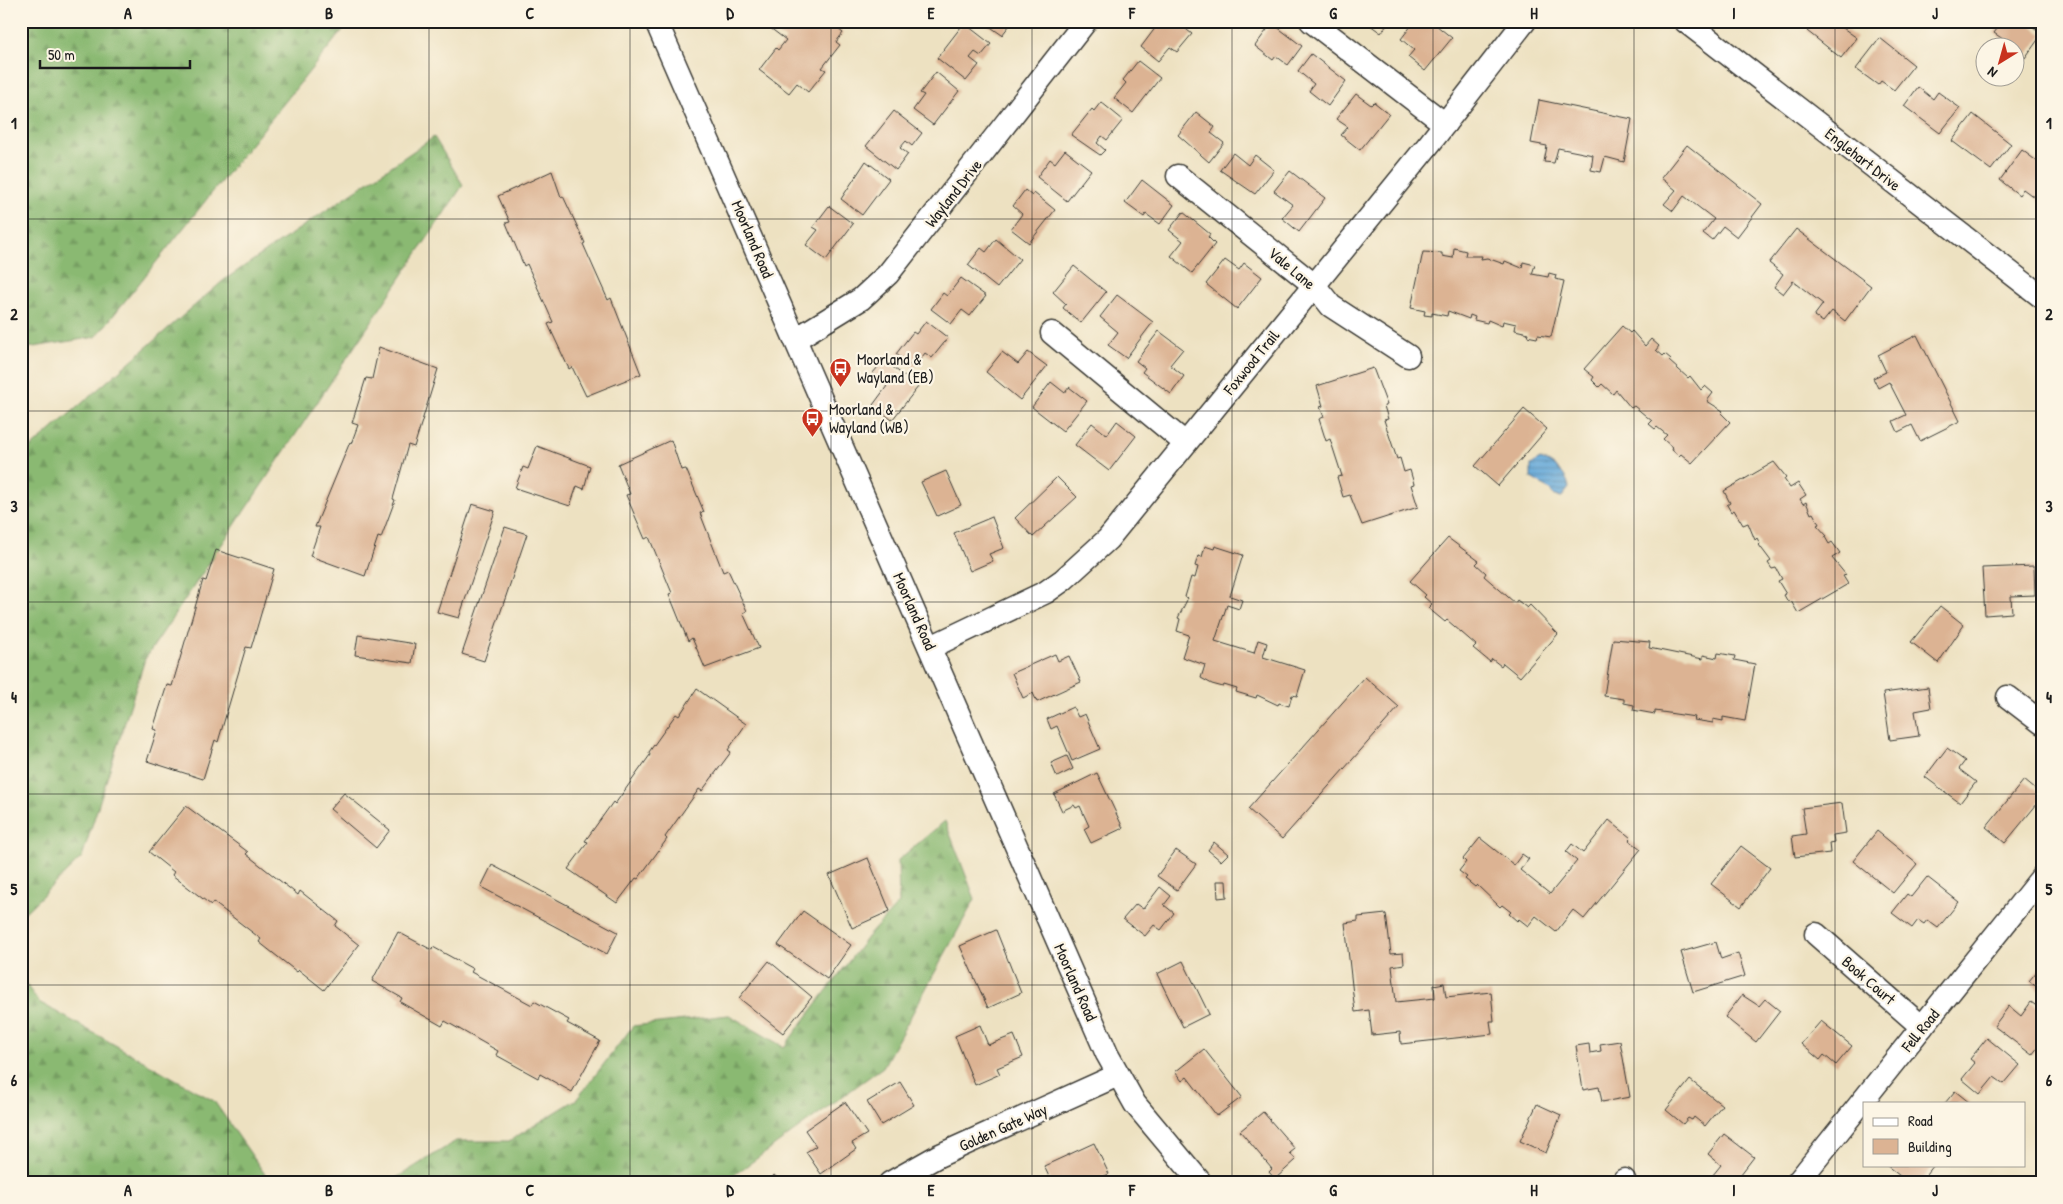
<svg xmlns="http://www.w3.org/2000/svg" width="2063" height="1204" font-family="'Patrick Hand',sans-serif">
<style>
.forest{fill:url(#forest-firs);stroke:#536a47}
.water{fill:url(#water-rules);stroke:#40627a}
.building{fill:#dcb393}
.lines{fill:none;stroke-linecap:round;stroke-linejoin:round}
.minor-casing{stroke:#3b3a35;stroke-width:25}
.minor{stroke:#fff;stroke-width:22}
.grid{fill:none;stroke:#1c1c1c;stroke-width:1;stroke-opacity:0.55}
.labels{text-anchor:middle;stroke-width:4.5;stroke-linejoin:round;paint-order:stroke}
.street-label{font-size:16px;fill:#1c1c1c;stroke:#fcf5e5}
.poi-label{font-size:16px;fill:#1c1c1c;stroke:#fcf5e5;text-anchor:start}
.neatline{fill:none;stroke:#1c1c1c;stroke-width:2}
.grid-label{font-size:16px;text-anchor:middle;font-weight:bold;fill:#1c1c1c}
</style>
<defs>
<pattern id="forest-firs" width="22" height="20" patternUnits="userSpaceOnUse" patternTransform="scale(1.25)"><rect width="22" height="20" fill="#8ab972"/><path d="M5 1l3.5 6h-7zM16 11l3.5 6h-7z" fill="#769e62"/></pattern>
<pattern id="water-rules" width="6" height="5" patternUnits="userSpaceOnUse" patternTransform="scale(1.25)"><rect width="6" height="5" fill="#64a8d9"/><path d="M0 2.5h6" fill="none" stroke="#5288af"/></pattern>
</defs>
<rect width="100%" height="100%" fill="#fcf5e5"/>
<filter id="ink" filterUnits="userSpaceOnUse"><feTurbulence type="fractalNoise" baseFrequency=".02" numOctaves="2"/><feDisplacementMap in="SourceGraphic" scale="10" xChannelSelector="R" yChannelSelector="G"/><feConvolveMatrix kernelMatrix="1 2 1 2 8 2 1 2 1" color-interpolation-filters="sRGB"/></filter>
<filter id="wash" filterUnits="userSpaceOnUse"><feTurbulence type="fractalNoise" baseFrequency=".0096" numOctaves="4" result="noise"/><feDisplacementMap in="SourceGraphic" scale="20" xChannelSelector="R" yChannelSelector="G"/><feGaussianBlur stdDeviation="1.12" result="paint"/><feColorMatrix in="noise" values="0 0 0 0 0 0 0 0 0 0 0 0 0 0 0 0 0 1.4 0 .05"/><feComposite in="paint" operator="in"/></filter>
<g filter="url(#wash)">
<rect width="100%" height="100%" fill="#ede1c1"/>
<g class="forest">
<polygon points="21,21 350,21 96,337 21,349"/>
<polygon points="434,137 463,185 145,659 82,857 21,916 21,456 224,280"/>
<polygon points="945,821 975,899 883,1067 723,1183 388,1183 456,1141 509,1141 577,1099 633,1026 729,1015 784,1047 868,936 899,903 898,860"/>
<polygon points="21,978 39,1002 214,1101 271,1183 21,1183"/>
</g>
<path class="water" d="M 1540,459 C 1552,462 1568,475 1569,488 L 1562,497 L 1555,496 L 1545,486 L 1531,478 L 1531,465 Z"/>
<g id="blocks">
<g class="building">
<polygon points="761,21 828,21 843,33 836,42 840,45 822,68 826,70 808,92 797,83 789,93 759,70 776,48 778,50 786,40"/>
<polygon points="987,21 1013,21 1002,35 985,23"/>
<polygon points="1166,21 1176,21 1192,34 1177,52 1170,47 1158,61 1141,47 1156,27 1159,29"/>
<polygon points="1360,21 1390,21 1381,33 1366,22 1364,25"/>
<polygon points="1415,21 1431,21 1452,38 1425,71 1408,57 1414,50 1401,39"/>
<polygon points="1815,21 1847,22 1843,28 1857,38 1841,58 1807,31"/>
<polygon points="2003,21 2026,21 2042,34 2025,58 2016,48 1994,33"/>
<polygon points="964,23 991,44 981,56 975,52 970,58 979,65 966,81 937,58"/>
<polygon points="1272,23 1302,46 1288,65 1276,56 1273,60 1255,46"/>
<polygon points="1880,38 1914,65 1894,90 1881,81 1878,85 1856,69"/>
<polygon points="1311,54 1346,81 1328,106 1309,91 1314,84 1298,71"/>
<polygon points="1138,61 1160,78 1133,113 1114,98 1126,83 1123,80"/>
<polygon points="936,72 959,91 933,125 913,110 924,95 920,93"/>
<polygon points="1918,87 1933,99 1938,92 1960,108 1940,133 1904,106"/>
<polygon points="1356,94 1371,105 1374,102 1389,114 1360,150 1341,135 1348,127 1336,119"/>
<polygon points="1539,100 1632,119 1624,162 1605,157 1601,172 1591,170 1593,155 1558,148 1554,163 1544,162 1547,146 1531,143"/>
<polygon points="1101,102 1123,120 1107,140 1102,136 1097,143 1105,150 1100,155 1071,135 1092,109 1094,111"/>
<polygon points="894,111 922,133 912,146 906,141 900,148 908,154 896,170 866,146"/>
<polygon points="1196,112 1215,127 1211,133 1224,143 1209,162 1178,135"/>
<polygon points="1973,114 2011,144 1991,170 1952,141"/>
<polygon points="1687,145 1762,204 1737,237 1723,226 1712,240 1703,233 1714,219 1684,196 1673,211 1664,204 1676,190 1661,178"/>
<polygon points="1065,150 1091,170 1067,201 1037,177 1050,159 1055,163"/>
<polygon points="2022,150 2042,165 2042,203 2023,189 2019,195 2000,180"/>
<polygon points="1233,153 1248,165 1255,155 1274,170 1255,194 1220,170"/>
<polygon points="866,161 889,179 862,215 841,199"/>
<polygon points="552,171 561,197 563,196 585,243 583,244 608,300 611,298 641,374 586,396 572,367 569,369 548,324 553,322 527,264 524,266 506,223 510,222 498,196"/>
<polygon points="1290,171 1325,198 1299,232 1282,218 1293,205 1274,191"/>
<polygon points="1142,180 1174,205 1160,224 1146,214 1144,217 1125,203"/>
<polygon points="1025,190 1032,196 1034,193 1055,210 1029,243 1011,229 1022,214 1013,206"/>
<polygon points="829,206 853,224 826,260 806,245 818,230 813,227"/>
<polygon points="1183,212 1210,234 1208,237 1215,244 1192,273 1171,256 1183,241 1169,230"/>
<polygon points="1796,229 1871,286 1845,321 1832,311 1823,322 1814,316 1823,304 1793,281 1783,294 1774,287 1783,274 1769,263"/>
<polygon points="996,239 1020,259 997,288 968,265 981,248 986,252"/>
<polygon points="1454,248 1466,251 1465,256 1482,256 1481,259 1487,258 1504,264 1505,261 1522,268 1523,262 1535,265 1532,274 1548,277 1549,273 1556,275 1555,279 1564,281 1551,337 1538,335 1537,338 1527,336 1528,333 1515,330 1516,324 1503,321 1502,326 1488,320 1487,323 1474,320 1475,317 1470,315 1469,319 1448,311 1447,316 1432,313 1432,316 1424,315 1425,311 1411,308 1423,252 1442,253 1442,256 1453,258"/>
<polygon points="1225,260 1239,270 1244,263 1262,277 1237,309 1206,284"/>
<polygon points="1074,266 1106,292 1081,323 1063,308 1066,304 1053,292"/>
<polygon points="961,278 986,296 970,316 962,310 951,324 931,309 943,293 947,296"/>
<polygon points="1117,295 1153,322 1126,358 1108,345 1118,332 1100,317"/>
<polygon points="926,321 948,338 932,358 925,353 914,368 896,354 913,332 916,334"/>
<polygon points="1622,326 1630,333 1632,331 1645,346 1651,339 1659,346 1656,350 1663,356 1665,354 1671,359 1669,361 1688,378 1690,376 1701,390 1705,386 1713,393 1707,401 1723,411 1721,413 1730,422 1692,463 1681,454 1679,456 1672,450 1673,448 1663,439 1667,435 1657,427 1655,429 1649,424 1652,421 1634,406 1631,408 1616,390 1613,394 1602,384 1599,387 1592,380 1594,377 1584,369"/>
<polygon points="1159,331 1183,349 1170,365 1184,376 1171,394 1142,372 1145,368 1136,361"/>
<polygon points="1917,335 1960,421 1920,441 1912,425 1898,432 1893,421 1906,415 1889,382 1878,388 1873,378 1886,372 1878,355"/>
<polygon points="379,347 438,369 414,447 408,445 393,499 395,500 381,538 378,537 365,576 310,556 320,527 315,527 350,442 351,444 358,425 352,423 366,378 372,379"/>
<polygon points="1002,352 1018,364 1028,352 1047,366 1020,400 986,372"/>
<polygon points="884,360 918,387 892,420 873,405 887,386 872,374"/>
<polygon points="1373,368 1387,405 1384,406 1388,419 1384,420 1397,459 1400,458 1404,472 1410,470 1414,484 1411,485 1418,507 1362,525 1350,495 1343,497 1337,477 1342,476 1330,439 1326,441 1319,419 1324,417 1320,407 1323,406 1317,386"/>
<polygon points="1051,382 1065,393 1069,387 1087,401 1063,431 1032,407"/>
<polygon points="1524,409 1547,429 1498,486 1475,466"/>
<polygon points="1117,421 1136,436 1109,471 1075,445 1092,423 1107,435"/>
<polygon points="671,440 681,470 686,469 704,512 700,513 723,572 728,570 747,611 743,613 759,648 705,668 692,638 688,641 669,594 672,593 649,537 645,539 626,495 630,494 618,464"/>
<polygon points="537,446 590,466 584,489 577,486 570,506 515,488 523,467 528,469"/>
<polygon points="1774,462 1786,477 1784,479 1790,488 1798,483 1806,495 1800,499 1803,504 1806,502 1811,514 1813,513 1819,524 1817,525 1827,536 1825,537 1829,544 1832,542 1840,553 1832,558 1846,575 1843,576 1848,584 1798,613 1791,601 1788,602 1784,595 1786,594 1778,581 1782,579 1776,568 1772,569 1768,563 1771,561 1759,545 1760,544 1757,538 1755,540 1748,523 1743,525 1734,510 1731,512 1727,505 1730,503 1724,491"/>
<polygon points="946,471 961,505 937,516 921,482"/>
<polygon points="1057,477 1077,497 1033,537 1015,518"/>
<polygon points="472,504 495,511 459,618 437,612"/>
<polygon points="992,517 1004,548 989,554 993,561 970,571 954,533"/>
<polygon points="505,527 527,534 484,661 462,654"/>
<polygon points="1448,538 1479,561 1476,564 1486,573 1484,576 1515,603 1517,600 1527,608 1530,605 1558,634 1520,677 1503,663 1501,666 1492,659 1490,662 1473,648 1476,645 1447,620 1445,622 1428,608 1432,604 1424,597 1426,595 1410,581"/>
<polygon points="1205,546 1214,549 1215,546 1243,555 1230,596 1242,600 1239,609 1227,605 1215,641 1254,653 1258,640 1267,643 1263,657 1305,670 1297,696 1292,695 1289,706 1279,703 1278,705 1257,695 1256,698 1236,692 1237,689 1224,685 1223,687 1212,684 1201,678 1205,665 1182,657 1189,635 1177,631 1180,619 1178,618 1188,598 1185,597 1191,577 1195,578 1198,567 1195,566 1198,556 1202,557"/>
<polygon points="216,550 274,569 251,648 246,647 218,742 215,740 203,779 147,761 157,730 153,729 167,685 172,686 203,580 206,581"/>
<polygon points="2034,566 2035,595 2011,596 2012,613 1985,615 1982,568"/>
<polygon points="1940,606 1964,625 1938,663 1911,642"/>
<polygon points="358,635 415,644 412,663 355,655"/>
<polygon points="1613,639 1650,642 1649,648 1703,659 1703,655 1717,658 1718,653 1735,656 1734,660 1755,664 1745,721 1723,717 1723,721 1713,719 1713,723 1694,720 1695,717 1655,711 1655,714 1633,710 1634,705 1624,703 1624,699 1604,696"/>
<polygon points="1055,654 1058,661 1069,656 1081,682 1037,702 1033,693 1023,698 1012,673"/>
<polygon points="1365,677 1399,707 1282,839 1248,809"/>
<polygon points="1928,687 1931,708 1915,711 1919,736 1890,740 1883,693"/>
<polygon points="697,689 746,724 728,750 731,752 702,791 699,789 665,837 667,839 638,879 636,878 617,903 568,869 588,842 585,841 613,802 615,804 650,755 649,752 676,714 679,716"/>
<polygon points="1073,707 1078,717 1085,714 1100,749 1072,761 1057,726 1051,729 1047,719"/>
<polygon points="1947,748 1965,761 1959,769 1976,782 1960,803 1925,777"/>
<polygon points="1067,756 1073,769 1057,777 1051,763"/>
<polygon points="1097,773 1123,828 1091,843 1084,829 1089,826 1080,806 1076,808 1074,805 1062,811 1054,794"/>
<polygon points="2024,780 2042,795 2042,798 2005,843 1986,827"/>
<polygon points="344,793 390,830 376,848 330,809"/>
<polygon points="1842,803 1846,833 1833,835 1834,842 1829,843 1830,853 1795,857 1792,836 1806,834 1802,808"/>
<polygon points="186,806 248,852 246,854 298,895 300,891 338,921 335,926 359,945 324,990 299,970 297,972 259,942 261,939 213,902 211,905 172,875 174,872 149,852"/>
<polygon points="1609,820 1631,838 1629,840 1641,849 1584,919 1573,910 1556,932 1536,916 1528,926 1519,919 1517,921 1509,914 1511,912 1502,905 1500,907 1477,885 1475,887 1465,879 1467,877 1459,871 1466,862 1463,859 1480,838 1514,865 1522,854 1529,859 1520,870 1550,894 1577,861 1566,852 1572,844 1583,853"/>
<polygon points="1877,831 1917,864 1893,893 1853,861"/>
<polygon points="1214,842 1228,854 1221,861 1208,850"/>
<polygon points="1741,846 1770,868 1741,907 1711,884"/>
<polygon points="1176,850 1196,864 1177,890 1157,876"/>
<polygon points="868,858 890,911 852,928 829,875"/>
<polygon points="492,865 618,932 607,954 481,887"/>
<polygon points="1927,877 1959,902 1938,928 1927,920 1924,924 1918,920 1912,928 1892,913 1907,894 1911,897"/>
<polygon points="1217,881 1226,881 1227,897 1218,898"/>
<polygon points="1160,887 1171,896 1164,905 1174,913 1161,930 1154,925 1145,936 1123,919 1136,904 1143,909"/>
<polygon points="803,911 851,945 827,979 778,945"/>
<polygon points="1386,914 1391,954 1403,953 1404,964 1392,966 1396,1002 1435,998 1434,985 1444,983 1446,997 1491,992 1494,1021 1490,1021 1492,1034 1401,1044 1400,1032 1372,1035 1369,1010 1355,1012 1345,923 1358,921 1358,917"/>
<polygon points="996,930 1021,993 988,1008 960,946"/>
<polygon points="398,932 432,950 433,947 473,969 471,972 532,1005 534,1001 569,1020 567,1023 600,1041 572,1092 540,1074 538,1078 496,1055 498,1051 445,1021 442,1026 400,1002 402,998 372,981"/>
<polygon points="1716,942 1721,959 1738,953 1745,976 1693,992 1681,952"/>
<polygon points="769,961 812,997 783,1033 739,998"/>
<polygon points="1183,961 1209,1014 1183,1027 1157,974"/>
<polygon points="2042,965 2042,991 2029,981"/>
<polygon points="1742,995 1759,1006 1765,999 1780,1011 1756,1042 1725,1017"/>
<polygon points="2031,1002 2042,1010 2042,1042 2032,1055 1994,1026 2009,1006 2021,1016"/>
<polygon points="1821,1021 1852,1046 1836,1065 1824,1055 1820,1060 1801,1044"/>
<polygon points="980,1025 988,1045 1014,1035 1023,1057 997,1068 1000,1074 975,1085 955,1036"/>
<polygon points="1987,1038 2020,1065 2004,1084 1994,1077 1980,1094 1962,1079 1975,1063 1970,1059"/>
<polygon points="1620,1041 1630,1097 1602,1102 1599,1087 1583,1090 1576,1046 1589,1044 1590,1053 1601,1051 1600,1044"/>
<polygon points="1204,1049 1242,1097 1217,1116 1187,1077 1182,1081 1175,1072"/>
<polygon points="1690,1080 1722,1105 1705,1126 1694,1117 1692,1120 1688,1118 1683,1124 1666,1110"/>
<polygon points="900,1082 914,1105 881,1125 867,1102"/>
<polygon points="1955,1091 1970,1103 1945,1103"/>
<polygon points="845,1102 867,1134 852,1143 856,1149 821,1174 806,1152 816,1146 805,1130"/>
<polygon points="1537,1104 1561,1115 1546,1153 1520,1141"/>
<polygon points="1263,1112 1295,1149 1290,1153 1296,1160 1275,1179 1269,1172 1272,1169 1240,1131"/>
<polygon points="1724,1134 1754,1157 1734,1183 1710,1183 1708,1181 1721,1165 1708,1154"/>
<polygon points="1094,1143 1109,1174 1089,1183 1052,1183 1044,1166"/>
<polygon points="1886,1165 1934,1165 1920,1183 1909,1183"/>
<polygon points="774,1175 783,1183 768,1183"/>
</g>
</g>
</g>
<g filter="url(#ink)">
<use href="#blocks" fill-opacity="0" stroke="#3b3a35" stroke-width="1"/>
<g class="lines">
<defs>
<g id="minor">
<polyline points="656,21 1107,1054 1135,1104 1201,1183"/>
<polyline points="1311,21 1445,124"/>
<polyline points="1685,21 2042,297"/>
<polyline points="1178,176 1314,285 1331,306 1408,356"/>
<polyline points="1052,333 1185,443"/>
<polyline points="796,339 861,299 888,274 1086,21"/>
<polyline points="931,647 1046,592 1063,580 1108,539 1430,143 1525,21"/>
<polyline points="2008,697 2042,723"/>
<polyline points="1816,934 1922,1027"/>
<polyline points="1624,1180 1625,1183"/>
<polyline points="890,1183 938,1156 1118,1075"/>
<polyline points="1797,1183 2042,877"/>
</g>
</defs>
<use href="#minor" class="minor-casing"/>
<use href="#minor" class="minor"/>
</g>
</g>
<path class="grid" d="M 228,21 L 228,1183M 429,21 L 429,1183M 630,21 L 630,1183M 831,21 L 831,1183M 1032,21 L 1032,1183M 1232,21 L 1232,1183M 1433,21 L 1433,1183M 1634,21 L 1634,1183M 1835,21 L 1835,1183M 21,219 L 2042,219M 21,411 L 2042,411M 21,602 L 2042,602M 21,794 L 2042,794M 21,985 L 2042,985"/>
<defs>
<symbol id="bus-pin" viewBox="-11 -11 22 30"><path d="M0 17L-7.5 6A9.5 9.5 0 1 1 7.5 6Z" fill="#c8321e" stroke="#fcf5e5"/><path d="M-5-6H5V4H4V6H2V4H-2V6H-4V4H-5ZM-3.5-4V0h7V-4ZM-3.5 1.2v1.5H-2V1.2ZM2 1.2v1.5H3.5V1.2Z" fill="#fff"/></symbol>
</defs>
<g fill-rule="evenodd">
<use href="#bus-pin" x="828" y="356" width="25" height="34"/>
<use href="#bus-pin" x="800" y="406" width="25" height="34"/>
</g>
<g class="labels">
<g class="street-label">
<text transform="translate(1863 159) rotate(38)" y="6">Englehart Drive</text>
<text transform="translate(953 193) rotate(-52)" y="6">Wayland Drive</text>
<text transform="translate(753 239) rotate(67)" y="6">Moorland Road</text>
<text transform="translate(1292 268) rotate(40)" y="6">Vale Lane</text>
<text transform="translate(1251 362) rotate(-51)" y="6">Foxwood Trail</text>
<text transform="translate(915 611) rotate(66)" y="6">Moorland Road</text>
<text transform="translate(1869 980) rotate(41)" y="6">Book Court</text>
<text transform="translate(1076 982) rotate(66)" y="6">Moorland Road</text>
<text transform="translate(1920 1030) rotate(-51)" y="6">Fell Road</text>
<text transform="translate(1003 1127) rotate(-24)" y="6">Golden Gate Way</text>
</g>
<g class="poi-label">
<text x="857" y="365">Moorland &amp;<tspan x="857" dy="18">Wayland (EB)</tspan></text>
<text x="829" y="415">Moorland &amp;<tspan x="829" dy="18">Wayland (WB)</tspan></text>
</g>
</g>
<rect width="2063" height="1204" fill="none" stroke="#fcf5e5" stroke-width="55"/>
<rect x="1863" y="1102" width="162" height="65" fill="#fcf5e5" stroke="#a29e95"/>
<rect x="1873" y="1118" width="25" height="8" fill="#ffffff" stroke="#a29e95"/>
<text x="1908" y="1126" font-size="15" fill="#1c1c1c">Road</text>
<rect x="1873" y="1139" width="25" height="15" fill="#dcb393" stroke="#a29e95"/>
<text x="1908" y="1152" font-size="15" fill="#1c1c1c">Building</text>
<g transform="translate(2000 62) rotate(217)"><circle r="24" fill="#fcf5e5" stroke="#a29e95"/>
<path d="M0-4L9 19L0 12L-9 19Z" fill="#c8321e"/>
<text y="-8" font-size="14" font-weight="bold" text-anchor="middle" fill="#1c1c1c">N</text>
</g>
<path d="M40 60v8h150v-8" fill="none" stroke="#1c1c1c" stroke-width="2.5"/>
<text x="48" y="60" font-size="15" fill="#1c1c1c" stroke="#fcf5e5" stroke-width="4" paint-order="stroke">50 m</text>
<rect x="28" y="28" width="2008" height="1148" class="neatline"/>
<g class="grid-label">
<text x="128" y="19">A</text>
<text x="329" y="19">B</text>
<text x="530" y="19">C</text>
<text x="730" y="19">D</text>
<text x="931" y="19">E</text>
<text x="1132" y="19">F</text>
<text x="1333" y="19">G</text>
<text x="1534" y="19">H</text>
<text x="1734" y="19">I</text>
<text x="1935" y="19">J</text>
<text x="14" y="129">1</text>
<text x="2049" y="129">1</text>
<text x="14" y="320">2</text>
<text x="2049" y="320">2</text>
<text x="14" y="512">3</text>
<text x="2049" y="512">3</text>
<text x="14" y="703">4</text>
<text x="2049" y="703">4</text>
<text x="14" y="895">5</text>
<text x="2049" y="895">5</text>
<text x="14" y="1086">6</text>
<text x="2049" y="1086">6</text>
<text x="128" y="1196">A</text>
<text x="329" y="1196">B</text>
<text x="530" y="1196">C</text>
<text x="730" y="1196">D</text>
<text x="931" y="1196">E</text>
<text x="1132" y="1196">F</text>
<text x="1333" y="1196">G</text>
<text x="1534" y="1196">H</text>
<text x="1734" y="1196">I</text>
<text x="1935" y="1196">J</text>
</g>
</svg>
